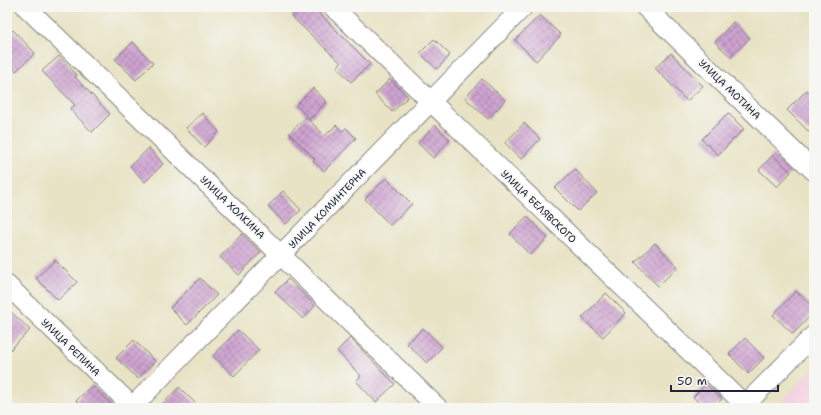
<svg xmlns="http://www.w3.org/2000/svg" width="821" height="415" font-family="'Shantell Sans',sans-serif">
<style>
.built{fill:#f3cfdf}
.building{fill:url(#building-cross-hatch)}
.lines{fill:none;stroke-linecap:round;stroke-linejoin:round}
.minor-casing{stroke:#858280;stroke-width:21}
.minor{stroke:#fff;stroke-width:19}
.labels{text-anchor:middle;stroke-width:3;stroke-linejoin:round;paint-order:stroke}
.street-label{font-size:10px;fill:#22223b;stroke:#f6f6f2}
</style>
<defs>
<pattern id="building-cross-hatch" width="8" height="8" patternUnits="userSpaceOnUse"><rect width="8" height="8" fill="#cea3d0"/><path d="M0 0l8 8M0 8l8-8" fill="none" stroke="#a784aa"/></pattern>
</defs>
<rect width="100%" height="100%" fill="#f6f6f2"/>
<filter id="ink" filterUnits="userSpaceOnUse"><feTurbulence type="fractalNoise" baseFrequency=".025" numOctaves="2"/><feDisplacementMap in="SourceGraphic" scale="8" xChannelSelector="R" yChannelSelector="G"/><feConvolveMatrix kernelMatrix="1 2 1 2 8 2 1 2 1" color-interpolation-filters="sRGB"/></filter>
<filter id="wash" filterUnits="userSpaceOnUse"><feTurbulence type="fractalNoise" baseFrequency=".012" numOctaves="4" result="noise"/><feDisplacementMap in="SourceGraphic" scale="16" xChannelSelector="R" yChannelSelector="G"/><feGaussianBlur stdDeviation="0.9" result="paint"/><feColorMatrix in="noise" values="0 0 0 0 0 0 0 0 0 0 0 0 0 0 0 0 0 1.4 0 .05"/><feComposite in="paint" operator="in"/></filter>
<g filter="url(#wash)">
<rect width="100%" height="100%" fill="#e8e3c5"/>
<polygon class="built" points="814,367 814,408 795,408 781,402"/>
<g id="blocks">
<g class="building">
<polygon points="300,7 313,7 370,64 351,82 337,67 341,63 291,16"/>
<polygon points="540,15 561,35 536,61 515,40"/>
<polygon points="733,22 750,38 731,57 715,42"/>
<polygon points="13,30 35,53 16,71 7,62 7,36"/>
<polygon points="434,39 450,55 437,69 420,53"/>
<polygon points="133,42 153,63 136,80 115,59"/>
<polygon points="671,53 703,86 687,101 655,68"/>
<polygon points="59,56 77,75 75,77 110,114 92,132 70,109 75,105 42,71"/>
<polygon points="390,79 408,97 392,112 375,94"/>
<polygon points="482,79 505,100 488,119 465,98"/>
<polygon points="313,88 327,102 310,119 296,105"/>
<polygon points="807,90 814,97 814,137 787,110"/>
<polygon points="202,113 219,132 204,147 186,128"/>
<polygon points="728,113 744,129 718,155 702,139"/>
<polygon points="306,117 325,136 336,125 342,131 346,128 356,138 324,171 313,161 315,159 289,133"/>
<polygon points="524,123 540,139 521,159 505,143"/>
<polygon points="435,125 450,140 433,158 418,143"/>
<polygon points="149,148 163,164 145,182 130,166"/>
<polygon points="773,155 791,172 777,187 759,170"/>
<polygon points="575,169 597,193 578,211 555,188"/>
<polygon points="386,178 412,204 390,225 365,199"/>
<polygon points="283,191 301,210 286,224 268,206"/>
<polygon points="527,216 548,238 530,255 510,234"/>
<polygon points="242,234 261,252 239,275 220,257"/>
<polygon points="655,243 678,267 658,286 635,262"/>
<polygon points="55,260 77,282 58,300 36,278"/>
<polygon points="200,278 217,295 187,325 170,308"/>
<polygon points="288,279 315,306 303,319 275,292"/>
<polygon points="796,291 814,308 814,312 793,334 773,315"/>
<polygon points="606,293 626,313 603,337 582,318"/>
<polygon points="7,308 30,330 7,353"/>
<polygon points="423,328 442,347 427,363 407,344"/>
<polygon points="238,330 259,350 234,376 213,356"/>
<polygon points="350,338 395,384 376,402 356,381 361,376 337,351"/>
<polygon points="745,338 764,358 748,374 729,354"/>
<polygon points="134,340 155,361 138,379 116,358"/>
<polygon points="706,384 722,399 713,408 705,408 693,397"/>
<polygon points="92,385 116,408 84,408 76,401"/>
<polygon points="179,387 200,408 159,408"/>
</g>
</g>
</g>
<g filter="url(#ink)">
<use href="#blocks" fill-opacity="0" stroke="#858280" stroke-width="1"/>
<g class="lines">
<defs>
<g id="minor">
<polyline points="26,7 438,408"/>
<polyline points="333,7 745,405"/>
<polyline points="645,7 814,171"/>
<polyline points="7,285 134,408"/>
<polyline points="131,408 523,7"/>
<polyline points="742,408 814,335"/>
</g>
</defs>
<use href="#minor" class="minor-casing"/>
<use href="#minor" class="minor"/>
</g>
</g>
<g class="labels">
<g class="street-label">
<text transform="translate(730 89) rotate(44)" y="4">УЛИЦА МОТИНА</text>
<text transform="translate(539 206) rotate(44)" y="4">УЛИЦА БЕЛЯВСКОГО</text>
<text transform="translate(233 207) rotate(44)" y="4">УЛИЦА ХОЛКИНА</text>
<text transform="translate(327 208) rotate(-46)" y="4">УЛИЦА КОМИНТЕРНА</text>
<text transform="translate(71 347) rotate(44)" y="4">УЛИЦА РЕПИНА</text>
</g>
</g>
<rect width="821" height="415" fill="none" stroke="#f6f6f2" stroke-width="24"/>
<path d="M671 385v6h107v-6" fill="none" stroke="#22223b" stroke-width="2"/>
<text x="677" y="385" font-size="12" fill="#22223b" stroke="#f6f6f2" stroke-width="3" paint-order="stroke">50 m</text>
</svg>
